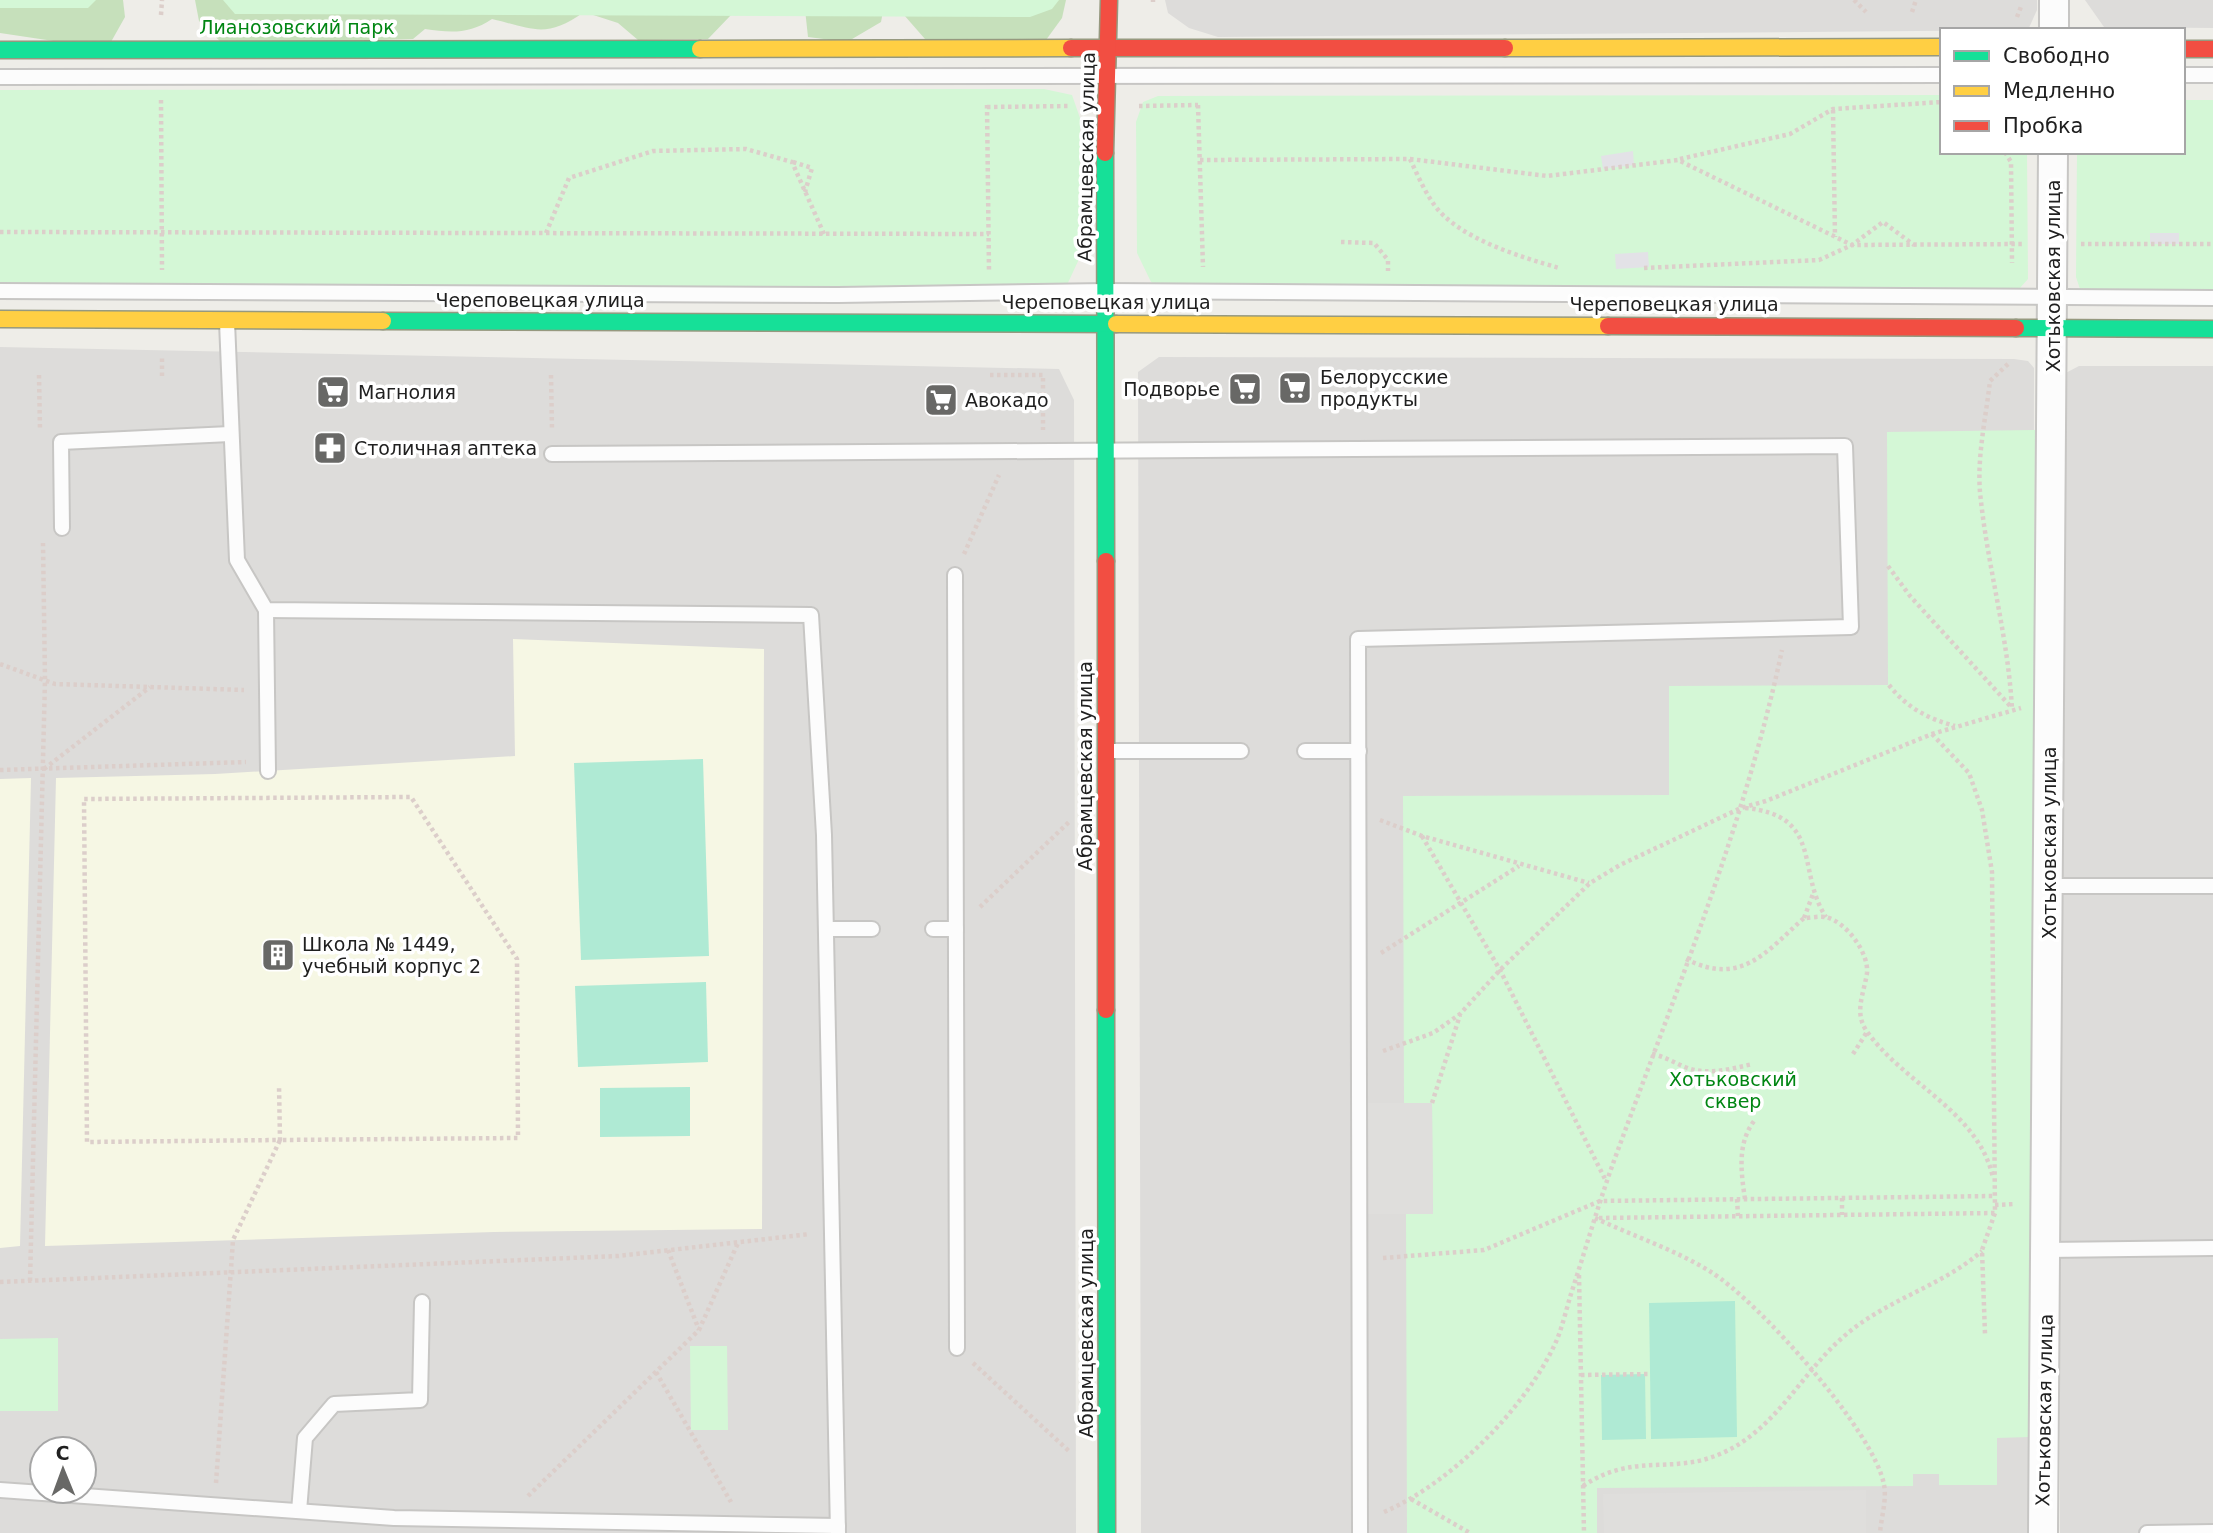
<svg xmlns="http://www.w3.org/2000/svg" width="2213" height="1533" font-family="'DejaVu Sans',sans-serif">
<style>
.residential{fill:#dddcda;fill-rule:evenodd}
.education{fill:#f6f7e4}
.forest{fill:#c6e0bb}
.park{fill:#d4f7d6}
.pitch{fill:#afead4}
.parking{fill:#dfdedc}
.plaza{fill:#e3e2e7}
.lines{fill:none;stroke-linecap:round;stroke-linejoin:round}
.lane-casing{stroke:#c7c6c4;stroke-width:18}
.street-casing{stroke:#c7c6c4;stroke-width:32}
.fast-casing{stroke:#96997f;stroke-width:19}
.slow-casing{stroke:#96997f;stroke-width:19}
.jam-casing{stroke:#96997f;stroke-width:19}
.path{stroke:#dcceca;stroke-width:4.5;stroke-dasharray:3.5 3.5;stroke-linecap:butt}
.lane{stroke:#fcfcfc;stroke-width:14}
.street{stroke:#fcfcfc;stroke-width:28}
.fast{stroke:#16e098;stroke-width:16}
.slow{stroke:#ffcf43;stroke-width:16}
.jam{stroke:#f24e42;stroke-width:16}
.labels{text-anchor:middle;stroke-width:7;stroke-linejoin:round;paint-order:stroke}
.park-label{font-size:19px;fill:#018613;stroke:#fff}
.street-label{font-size:19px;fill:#202020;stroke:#fff}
.poi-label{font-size:19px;fill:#202020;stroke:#fff;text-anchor:start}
</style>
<rect width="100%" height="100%" fill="#eeede8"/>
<g class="residential">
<polygon points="1165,0 2037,0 2037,10 2028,30 1218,37 1189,28 1168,13"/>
<polygon points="2085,0 2213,0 2213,28 2104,27"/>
<path d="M 0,347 L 1059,369 L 1074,400 L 1076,1533 L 0,1533 ZM 42,1449 L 84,1449 L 84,1491 L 42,1491 Z"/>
<polygon points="1159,357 2014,359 2028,361 2034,368 2033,1204 2028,1533 1141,1533 1138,372"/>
<polygon points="2079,366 2213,366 2213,1533 2060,1533 2060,376"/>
</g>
<g class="education">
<polygon points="513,639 764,649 762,1229 494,1232 45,1246 56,778 215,774 515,756"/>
<polygon points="31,778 20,1246 0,1248 0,779"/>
</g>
<g class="forest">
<polygon points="0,0 123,0 125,17 107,49 0,33"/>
<path d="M 195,0 L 733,0 L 731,15 L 708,39 L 638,40 L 618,23 L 584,12 C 546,39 534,29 492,19 C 470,34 451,33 425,29 L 413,39 L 224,45 L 199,21 Z"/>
<polygon points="804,0 885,0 881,22 847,42 808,37"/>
<polygon points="904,0 1066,0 1062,18 1046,40 925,39 904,15"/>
</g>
<g class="park">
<polygon points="0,0 96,0 88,8 0,8"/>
<polygon points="223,0 1059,0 1052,9 1030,17 235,14"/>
<polygon points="1044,89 1072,95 1080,118 1080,257 1066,287 1045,298 0,288 0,90"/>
<polygon points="1942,95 1942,152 2027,152 2028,279 2010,299 1181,296 1151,282 1137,253 1136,122 1143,102 1158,96"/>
<polygon points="2183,100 2213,100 2213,296 2090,296 2080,289 2076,277 2077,152 2183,152"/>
<polygon points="2035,430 2029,1437 1997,1438 1997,1485 1939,1485 1939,1474 1913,1474 1913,1486 1597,1488 1597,1533 1407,1533 1406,1214 1433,1214 1432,1104 1404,1103 1403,796 1669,795 1669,686 1888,685 1887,432"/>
<polygon points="58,1338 58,1411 0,1411 0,1339"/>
<polygon points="690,1346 727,1346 728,1430 691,1430"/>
</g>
<g class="pitch">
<polygon points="703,759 709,956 581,960 574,763"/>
<polygon points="706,982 708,1062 578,1067 575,986"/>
<polygon points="690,1087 690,1136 600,1137 600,1088"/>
<polygon points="1735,1301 1737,1437 1651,1439 1649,1303"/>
<polygon points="1645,1374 1646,1439 1602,1440 1601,1375"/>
</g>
<g class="parking">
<polygon points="1359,1103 1432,1103 1433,1214 1359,1214"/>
<polygon points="1866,1490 1866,1533 1604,1533 1603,1494"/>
</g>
<g class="plaza">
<polygon points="1633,151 1634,165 1603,169 1601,156"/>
<rect x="2150" y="233" width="29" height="11"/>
<polygon points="1648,252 1649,267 1616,269 1615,254"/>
</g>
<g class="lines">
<defs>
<g id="lane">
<polyline points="2183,75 2213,75"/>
<polyline points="0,77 1942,75"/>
<polyline points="0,291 838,295 1106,291 2213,298"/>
<polyline points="227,322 237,560 266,610 811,615 824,835 838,1533"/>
<polyline points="552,454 1845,446 1851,627 1358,639 1360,1533"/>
<polyline points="62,528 61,442 230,434"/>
<polyline points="955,575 957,1348"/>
<polyline points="266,610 268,771"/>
<polyline points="1109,751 1241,751"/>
<polyline points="1305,751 1359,751"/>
<polyline points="2049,886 2213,886"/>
<polyline points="826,929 872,929"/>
<polyline points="933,929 956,929"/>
<polyline points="2046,1250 2213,1248"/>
<polyline points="0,1490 394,1518 838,1526"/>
<polyline points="299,1511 305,1438 334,1404 420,1400 422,1302"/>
<polyline points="2147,1533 2213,1532"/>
</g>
<g id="street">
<polyline points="2054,30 2054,0"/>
<polyline points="2043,1533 2053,152"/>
</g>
<g id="fast">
<polyline points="0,50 700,49"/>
<polyline points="1105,153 1106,561"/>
<polyline points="383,321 1116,324"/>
<polyline points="2016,328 2213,329"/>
<polyline points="1106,1010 1107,1533"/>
</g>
<g id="slow">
<polyline points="1505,48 1942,47"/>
<polyline points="700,49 1071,48"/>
<polyline points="0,319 383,321"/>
<polyline points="1116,324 1608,326"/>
</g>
<g id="jam">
<polyline points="1071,48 1505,48"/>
<polyline points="2183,49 2213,49"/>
<polyline points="1105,153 1109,0"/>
<polyline points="1608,326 2016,328"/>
<polyline points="1106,561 1106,1010"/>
</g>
</defs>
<use href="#lane" class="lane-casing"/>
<use href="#street" class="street-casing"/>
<use href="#fast" class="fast-casing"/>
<use href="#slow" class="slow-casing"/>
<use href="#jam" class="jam-casing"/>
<g class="path">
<polyline points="1854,0 1866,12"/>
<polyline points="1153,2 1153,0"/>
<polyline points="1912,12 1916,0"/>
<polyline points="161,15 162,0"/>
<polyline points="2017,17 2022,4"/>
<polyline points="161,100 162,270"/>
<polyline points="987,105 989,271"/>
<polyline points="1198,105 1203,267"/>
<polyline points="1139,106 1198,105"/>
<polyline points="987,107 1071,106"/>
<polyline points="1833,110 1835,237"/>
<polyline points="2005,152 2011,162 2012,263"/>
<path d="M 1410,159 C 1417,174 1424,190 1433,203 C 1456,238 1521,257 1559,268"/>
<polyline points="1680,159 1790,134 1833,109 1942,102"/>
<polyline points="1200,160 1410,159 1547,176 1678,160 1852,245 2023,244"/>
<polyline points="793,162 812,168 805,192"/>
<polyline points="0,232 989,234"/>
<polyline points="546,233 569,178 653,151 746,149 792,162 824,234"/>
<polyline points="1341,242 1374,243 1388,260 1388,271"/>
<polyline points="2081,244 2213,244"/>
<polyline points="1644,268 1819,260 1852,245 1883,222 1914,245"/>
<path d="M 2008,364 L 1990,381 C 1986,417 1977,456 1980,492 C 1987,565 2008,635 2012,709"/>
<polyline points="39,375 40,430"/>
<polyline points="551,375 552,430"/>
<polyline points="990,375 1043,375 1043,430"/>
<polyline points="162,376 162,356"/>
<polyline points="964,554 999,475"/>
<polyline points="1888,566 1910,596 2012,708"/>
<polyline points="0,664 55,684 244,690"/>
<path d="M 1889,685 C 1906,707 1928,719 1955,726"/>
<polyline points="1932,734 1969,773 1982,810 1992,872 1995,1213 1982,1250 1985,1334"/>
<polyline points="44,769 150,687"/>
<polyline points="0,770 246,762"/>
<path d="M 1745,808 C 1824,815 1796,872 1826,917"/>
<polyline points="1380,820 1422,836 1589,883"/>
<polyline points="1422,836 1500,970 1606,1181"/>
<polyline points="980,907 1070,821"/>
<polyline points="1804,918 1813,894"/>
<polyline points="1381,953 1519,866"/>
<path d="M 1686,959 C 1741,987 1766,952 1804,918 C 1810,918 1819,916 1825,917 C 1846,921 1869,953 1867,973 C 1864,993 1854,1012 1866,1030 C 1902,1083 1979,1111 1993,1178"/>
<polyline points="1383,1051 1433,1033 1460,1014 1500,970 1590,883 1620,865 1741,808 1766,801 1932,734 2021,708"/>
<path d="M 1652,1054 C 1668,1057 1680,1067 1695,1070 C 1714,1074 1734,1068 1753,1064"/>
<polyline points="1853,1054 1867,1032"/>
<polyline points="1432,1103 1460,1015"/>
<polyline points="1842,1198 1842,1215"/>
<polyline points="1737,1199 1738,1216"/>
<path d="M 1745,1199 C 1741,1172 1737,1144 1754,1121"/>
<polyline points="1995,1205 2015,1204"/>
<path d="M 1595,1218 C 1633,1236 1676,1250 1711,1272 C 1758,1301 1875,1432 1884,1485 C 1887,1499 1881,1519 1880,1533"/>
<polyline points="1599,1218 1995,1213"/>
<polyline points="668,1250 699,1330"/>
<polyline points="1383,1258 1484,1250 1600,1201 1995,1196"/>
<polyline points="1579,1275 1584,1533"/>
<polyline points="30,1281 45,680 43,543"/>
<polyline points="0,1282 618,1256 810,1234"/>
<polyline points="973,1363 1070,1452"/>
<polyline points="656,1372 731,1502"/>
<polyline points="1581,1375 1650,1374"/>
<polyline points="216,1483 233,1240 280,1140 518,1138 517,959 411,797 84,799 87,1142 280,1140 279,1085"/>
<path d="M 1583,1486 C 1633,1452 1672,1475 1720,1454 C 1775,1431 1800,1375 1842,1338 C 1884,1300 1941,1287 1982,1251"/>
<polyline points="528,1496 699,1330 738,1243"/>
<polyline points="1411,1499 1470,1533"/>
<path d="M 1384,1512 C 1451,1483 1524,1410 1555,1344 C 1562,1329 1566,1310 1571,1294 C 1586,1248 1599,1202 1615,1158 C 1676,991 1745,824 1782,650"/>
</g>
<use href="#lane" class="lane"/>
<use href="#street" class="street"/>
<use href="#fast" class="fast"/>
<use href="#slow" class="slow"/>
<use href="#jam" class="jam"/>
</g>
<defs>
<symbol id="supermarket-square" viewBox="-11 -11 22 22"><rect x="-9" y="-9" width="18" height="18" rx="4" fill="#686866" stroke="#fff"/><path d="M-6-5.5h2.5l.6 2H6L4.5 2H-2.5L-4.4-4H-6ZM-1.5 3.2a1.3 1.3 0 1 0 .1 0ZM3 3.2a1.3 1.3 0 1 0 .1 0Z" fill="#fff"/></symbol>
<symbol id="pharmacy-square" viewBox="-11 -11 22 22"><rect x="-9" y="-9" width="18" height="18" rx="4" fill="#686866" stroke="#fff"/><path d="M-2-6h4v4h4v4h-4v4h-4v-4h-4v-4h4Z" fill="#fff"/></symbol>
<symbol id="building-square" viewBox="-11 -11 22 22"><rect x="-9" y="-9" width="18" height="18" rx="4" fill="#686866" stroke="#fff"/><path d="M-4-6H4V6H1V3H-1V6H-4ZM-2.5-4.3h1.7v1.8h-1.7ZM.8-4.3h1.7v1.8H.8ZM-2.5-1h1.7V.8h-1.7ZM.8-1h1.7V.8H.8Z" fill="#fff"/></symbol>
</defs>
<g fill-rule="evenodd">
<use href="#supermarket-square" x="1276" y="369" width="38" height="38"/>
<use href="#supermarket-square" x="1226" y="370" width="38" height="38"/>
<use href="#supermarket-square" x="314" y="373" width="38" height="38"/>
<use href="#supermarket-square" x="922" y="381" width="38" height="38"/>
<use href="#pharmacy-square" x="311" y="429" width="38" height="38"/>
<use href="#building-square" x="259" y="936" width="38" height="38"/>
</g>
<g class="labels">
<g class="park-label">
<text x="297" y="34">Лианозовский парк</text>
<text x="1733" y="1086">Хотьковский<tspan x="1733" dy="22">сквер</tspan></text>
</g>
<g class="street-label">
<text transform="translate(1086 157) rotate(-89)" y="7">Абрамцевская улица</text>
<text transform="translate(2053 276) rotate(-90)" y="7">Хотьковская улица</text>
<text x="540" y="307">Череповецкая улица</text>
<text x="1106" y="309">Череповецкая улица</text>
<text x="1674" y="311">Череповецкая улица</text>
<text transform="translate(1085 766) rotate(-90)" y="7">Абрамцевская улица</text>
<text transform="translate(2049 843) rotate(-90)" y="7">Хотьковская улица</text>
<text transform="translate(1086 1333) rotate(-90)" y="7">Абрамцевская улица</text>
<text transform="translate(2044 1410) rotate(-89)" y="7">Хотьковская улица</text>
</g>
<g class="poi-label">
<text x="1320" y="384">Белорусские<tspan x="1320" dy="22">продукты</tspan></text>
<text x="1220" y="396" text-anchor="end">Подворье</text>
<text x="358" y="399">Магнолия</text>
<text x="965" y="407">Авокадо</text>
<text x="354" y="455">Столичная аптека</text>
<text x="302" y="951">Школа № 1449,<tspan x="302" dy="22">учебный корпус 2</tspan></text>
</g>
</g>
<rect x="1940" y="28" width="245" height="126" fill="#ffffff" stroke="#a6a6a6" stroke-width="2"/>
<rect x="1954" y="51" width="35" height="10" fill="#16e098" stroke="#a6a6a6" stroke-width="2"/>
<text x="2003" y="63" font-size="21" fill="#202020">Свободно</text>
<rect x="1954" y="86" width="35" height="10" fill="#ffcf43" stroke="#a6a6a6" stroke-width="2"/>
<text x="2003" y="98" font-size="21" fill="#202020">Медленно</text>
<rect x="1954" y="121" width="35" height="10" fill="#f24e42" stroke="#a6a6a6" stroke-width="2"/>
<text x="2003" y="133" font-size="21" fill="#202020">Пробка</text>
<g transform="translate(63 1470) rotate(359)"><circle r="33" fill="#ffffff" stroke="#a6a6a6" stroke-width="2"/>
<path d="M0-5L12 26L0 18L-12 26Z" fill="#686866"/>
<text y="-10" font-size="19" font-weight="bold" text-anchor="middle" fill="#202020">С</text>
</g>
</svg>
